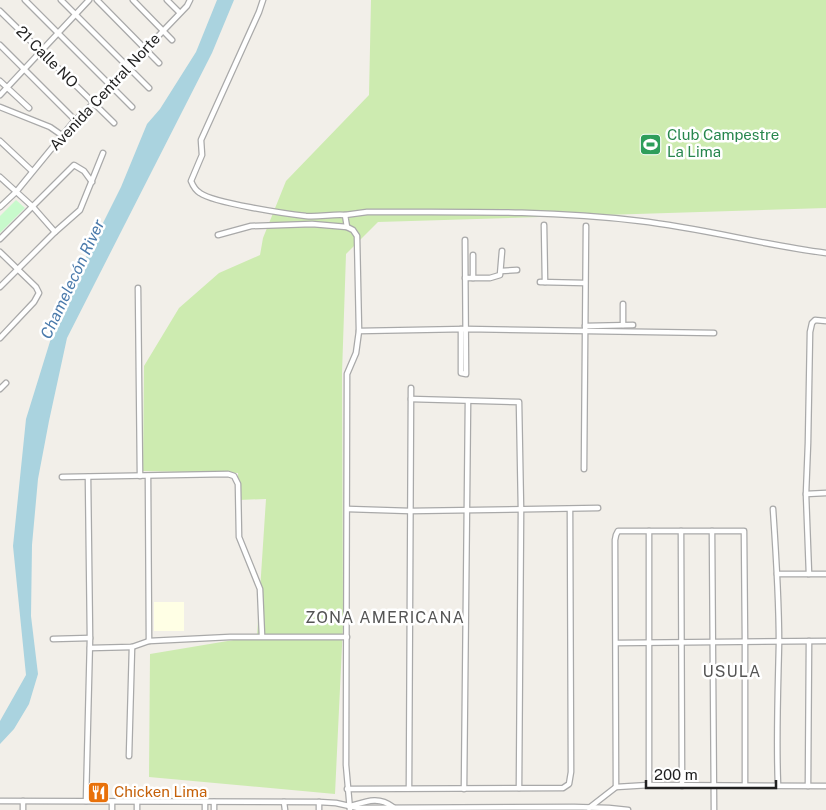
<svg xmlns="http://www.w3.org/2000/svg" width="826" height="810" font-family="'Public Sans',sans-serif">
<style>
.education{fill:#ffffe5}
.grass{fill:#cdebb0}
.park{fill:#c8facc}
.water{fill:#aad3df}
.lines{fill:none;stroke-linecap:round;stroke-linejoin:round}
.minor-casing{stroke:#a9a9a9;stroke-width:7}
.minor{stroke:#fff;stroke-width:4.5}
.labels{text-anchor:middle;stroke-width:5;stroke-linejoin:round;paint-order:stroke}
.street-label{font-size:15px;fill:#222;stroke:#fff}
.leisure-label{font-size:15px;fill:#27864d;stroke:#fff;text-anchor:start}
.food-label{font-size:15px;fill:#c56008;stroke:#fff;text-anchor:start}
.water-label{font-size:16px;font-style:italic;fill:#4a7aab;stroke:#fff}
.neighbourhood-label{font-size:16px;letter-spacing:1px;fill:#555;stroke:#fff}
</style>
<rect width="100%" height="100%" fill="#f2efe9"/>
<rect class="education" x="154" y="602" width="30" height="29"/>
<polygon class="grass" points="371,0 826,0 826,208 378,222 346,254 342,373 343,625 335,794 149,777 150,654 257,636 266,499 238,500 238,473 143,471 144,366 179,308 219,273 260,255 263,238 286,181 369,95"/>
<polygon class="park" points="16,200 25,208 0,233 0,216"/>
<polygon class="water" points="217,0 234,0 212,53 67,338 49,421 38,479 32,545 31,616 38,674 29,704 14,729 0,744 0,721 26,675 13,546 26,419 52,335 80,269 121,187 147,124 160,109 196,52"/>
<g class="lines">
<defs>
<g id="minor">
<polyline points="25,0 132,107"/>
<polyline points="61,0 149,88"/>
<polyline points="97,0 159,63"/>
<polyline points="133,0 172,40"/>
<polyline points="167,0 179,12"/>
<path d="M 263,0 L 259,12 L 201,140 L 202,155 L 191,181 C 193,186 195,190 200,193 C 214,203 287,214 306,216 C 320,217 332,214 345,215"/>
<polyline points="0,11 114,123"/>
<polyline points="0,45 75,120"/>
<polyline points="0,81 29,108"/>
<polyline points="0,95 89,0"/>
<polyline points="0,107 50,127 63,136"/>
<polyline points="0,141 32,171"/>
<polyline points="0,177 33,207 55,232"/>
<polyline points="0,207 16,192 75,120 93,104 187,6 190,0"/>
<polyline points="544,225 545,282"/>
<path d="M 347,227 L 345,215 L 367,212 C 458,212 549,210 640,221 C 702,228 763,245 826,253"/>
<polyline points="218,235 251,226 312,224 347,227 353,230 357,236 359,331"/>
<polyline points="0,239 74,165 84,171 92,182"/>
<polyline points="0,252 36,287 39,293 34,302 0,338"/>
<polyline points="501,271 517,270"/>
<polyline points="465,278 490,278 500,275 502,251"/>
<polyline points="473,278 473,255"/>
<polyline points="540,282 585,283"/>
<polyline points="0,287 55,232 80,210 103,153"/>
<polyline points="138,288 140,476"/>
<polyline points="623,304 623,325"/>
<polyline points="585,326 633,325"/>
<polyline points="461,329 461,373 466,374 465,240"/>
<polyline points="0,389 6,383"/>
<polyline points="411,399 519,402 521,510 519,788"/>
<polyline points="584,469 586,226"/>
<polyline points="148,476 149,641"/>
<polyline points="62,477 228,474 234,476 238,484 239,537 260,589 262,636"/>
<polyline points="806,494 826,493"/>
<polyline points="348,509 410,511 598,508"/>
<path d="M 773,509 C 776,553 779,598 779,643 C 778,690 776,738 778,785"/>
<polyline points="681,531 682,786"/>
<polyline points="712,531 714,810"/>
<polyline points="777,574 826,574"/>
<polyline points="809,574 806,494 808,443 810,332 812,323 815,320 826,321"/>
<polyline points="53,639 90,638"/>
<polyline points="617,643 826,641"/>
<polyline points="90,648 132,647 149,641 230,637 347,637"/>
<polyline points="129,756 132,647"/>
<polyline points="649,785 649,531"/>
<polyline points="808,786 809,641"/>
<polyline points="616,787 615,540 616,535 618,531 744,531 745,642 745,785"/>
<polyline points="409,788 411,388"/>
<polyline points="347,789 563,788 569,784 571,772 570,510"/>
<polyline points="464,789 468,401"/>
<polyline points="0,801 319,802 336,803 358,808 574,807 609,808 628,810"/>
<polyline points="86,801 90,638 88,477"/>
<polyline points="205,802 205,810"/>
<polyline points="284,802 285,810"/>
<path d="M 351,806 C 367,801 379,796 393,807"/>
<polyline points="589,808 616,787 649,785 826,786"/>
<polyline points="23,810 23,801"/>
<polyline points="112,810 112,802"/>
<polyline points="137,810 137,802"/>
<polyline points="214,810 214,802"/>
<polyline points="319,810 319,802"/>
<polyline points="350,810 346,765 347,374 356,353 359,331 466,329 714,333"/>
</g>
</defs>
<use href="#minor" class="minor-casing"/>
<use href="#minor" class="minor"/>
</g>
<defs>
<symbol id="stadium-square" viewBox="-11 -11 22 22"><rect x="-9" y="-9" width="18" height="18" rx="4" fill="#2e9e5b" stroke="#fff"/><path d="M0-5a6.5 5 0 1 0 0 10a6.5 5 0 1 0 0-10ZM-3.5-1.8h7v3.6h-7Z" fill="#fff"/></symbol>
<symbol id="restaurant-square" viewBox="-11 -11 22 22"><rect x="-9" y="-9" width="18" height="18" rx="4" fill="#e8710a" stroke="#fff"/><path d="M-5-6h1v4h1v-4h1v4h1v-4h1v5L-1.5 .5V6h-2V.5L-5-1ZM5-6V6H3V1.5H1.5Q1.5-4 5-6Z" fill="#fff"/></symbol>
</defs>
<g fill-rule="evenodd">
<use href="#stadium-square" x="638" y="132" width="25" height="25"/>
<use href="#restaurant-square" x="86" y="780" width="25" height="25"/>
</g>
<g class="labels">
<g class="street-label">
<text transform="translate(47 57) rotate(45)" y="5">21 Calle NO</text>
<text transform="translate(105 92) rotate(-47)" y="5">Avenida Central Norte</text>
</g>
<g class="leisure-label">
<text x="667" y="140">Club Campestre<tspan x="667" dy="17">La Lima</tspan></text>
</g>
<g class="food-label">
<text x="114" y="797">Chicken Lima</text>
</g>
<g class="water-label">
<text transform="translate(72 279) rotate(-65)" y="6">Chamelecón River</text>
</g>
<g class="neighbourhood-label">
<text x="385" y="623">ZONA AMERICANA</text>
<text x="732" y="677">USULA</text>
</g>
</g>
<path d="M646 780v8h130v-8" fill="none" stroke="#222222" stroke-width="2.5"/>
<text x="654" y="780" font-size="15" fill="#222222" stroke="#ffffff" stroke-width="4" paint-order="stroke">200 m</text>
</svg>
